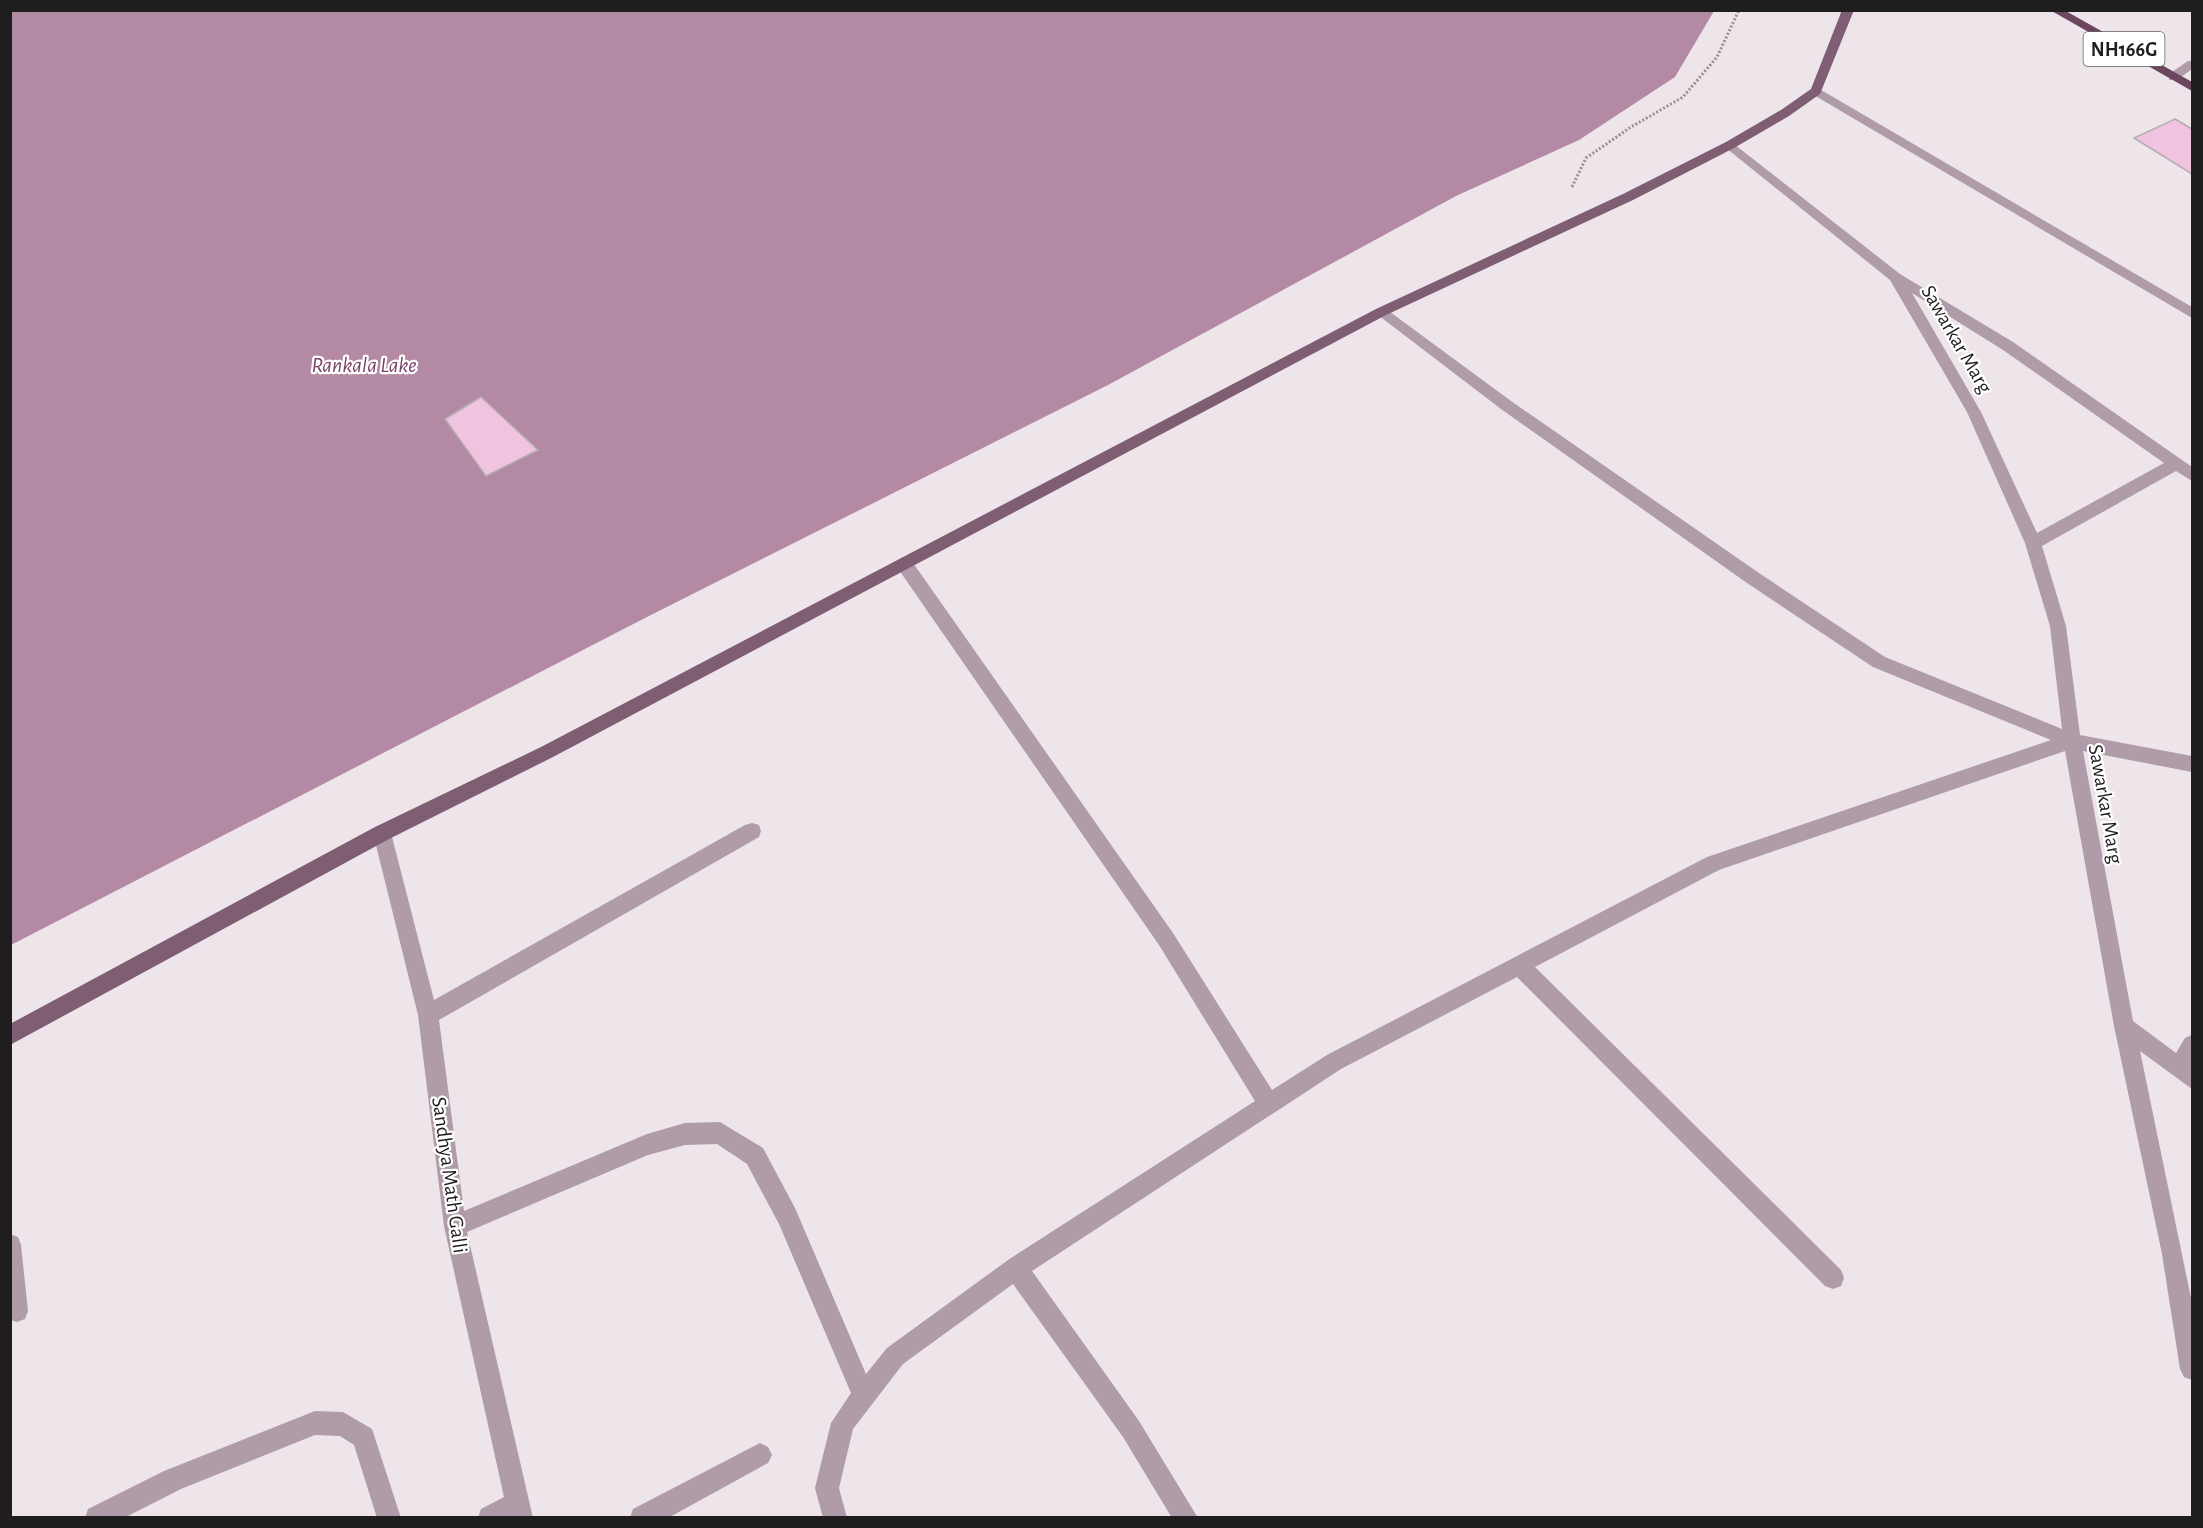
<svg xmlns="http://www.w3.org/2000/svg" width="2203" height="1528" font-family="'Alegreya Sans',sans-serif">
<style>
.water{fill:#b489a4}
.building{fill:#f0c3df;stroke:#b5adb2;stroke-width:1.5}
.lines{fill:none;stroke-linecap:round;stroke-linejoin:round}
.path{stroke:#969093;stroke-width:3;stroke-dasharray:2 2;stroke-linecap:butt}
.minor{fill:#af9ca8;fill-rule:evenodd}
.major{fill:#7f5d72;fill-rule:evenodd}
.highway{fill:#6c465f;fill-rule:evenodd}
.labels{text-anchor:middle;stroke-width:4.5;stroke-linejoin:round;paint-order:stroke}
.shield{fill:#fff;stroke:#636162;stroke-width:1.5}
.shield-label{font-size:20px;font-weight:bold;fill:#201d1f}
.street-label{font-size:21px;fill:#201d1f;stroke:#fff}
.water-label{font-size:22px;font-style:italic;fill:#7a4167;stroke:#fff}
</style>
<rect width="100%" height="100%" fill="#ede5ea"/>
<polygon class="water" points="11,11 1714,11 1675,77 1579,140 1456,196 1108,385 643,619 11,945"/>
<g class="building">
<polygon points="2175,119 2192,129 2192,174 2134,138"/>
<polygon points="481,397 538,450 486,476 445,419"/>
</g>
<g class="lines">
<polyline class="path" points="1572,187 1586,158 1631,127 1683,97 1717,57 1739,10"/>
<g class="minor">
<polygon points="2188,61 2192,61 2192,69 2177,80 2169,80 2169,74"/>
<polygon points="1816,87 2192,307 2192,318 1812,94 1812,88"/>
<path d="M 1730,141 L 1900,274 L 2013,342 L 2192,467 L 2192,481 L 2176,471 L 2042,546 L 2066,626 L 2080,735 L 2192,756 L 2192,772 L 2083,751 L 2133,1021 L 2176,1053 L 2185,1038 L 2192,1035 L 2192,1089 L 2140,1051 L 2192,1303 L 2192,1380 L 2184,1377 L 2180,1369 L 2162,1254 L 2114,1026 L 2065,751 L 1719,870 L 1535,967 L 1841,1270 L 1844,1278 L 1841,1286 L 1833,1289 L 1825,1286 L 1517,977 L 1341,1069 L 1032,1271 L 1139,1421 L 1198,1518 L 1172,1518 L 1123,1437 L 1013,1284 L 903,1364 L 853,1429 L 839,1488 L 847,1518 L 823,1518 L 815,1488 L 831,1423 L 851,1393 L 779,1224 L 747,1164 L 717,1144 L 685,1145 L 648,1155 L 467,1232 L 533,1518 L 478,1518 L 481,1509 L 504,1497 L 444,1226 L 418,1015 L 373,833 L 375,827 L 382,825 L 389,827 L 391,833 L 434,1000 L 745,825 L 752,823 L 759,825 L 761,831 L 759,837 L 439,1020 L 464,1211 L 647,1134 L 685,1123 L 720,1122 L 763,1148 L 795,1208 L 866,1374 L 887,1348 L 1008,1260 L 1255,1101 L 1159,945 L 899,570 L 897,565 L 899,560 L 911,560 L 1173,933 L 1272,1090 L 1327,1055 L 1707,857 L 2051,740 L 1873,667 L 1747,583 L 1501,409 L 1374,312 L 1381,307 L 1386,309 L 1511,401 L 1759,573 L 1885,657 L 2062,729 L 2050,626 L 2025,543 L 1967,412 L 1890,280 L 1726,148 L 1724,145 ZM 1912,293 L 2003,350 L 2164,463 L 2037,533 L 1981,412 Z"/>
<polygon points="10,1234 18,1237 21,1245 28,1311 25,1319 17,1322 10,1320"/>
<polygon points="315,1411 343,1412 372,1429 401,1518 377,1518 354,1445 340,1436 315,1435 181,1489 124,1518 85,1518 88,1509 164,1471"/>
<polygon points="760,1443 768,1447 772,1455 768,1463 668,1518 630,1518 633,1509"/>
</g>
<polygon class="major" points="1842,10 1854,10 1820,94 1789,116 1734,148 1633,200 1386,315 553,757 389,839 10,1045 10,1024 375,827 541,747 1376,309 1623,194 1726,142 1781,110 1811,89"/>
<polygon class="highway" points="2050,10 2064,10 2192,82 2192,91"/>
</g>
<g class="labels">
<rect class="shield" x="2083.5" y="32" width="81" height="34" rx="4.5"/>
<g class="shield-label">
<text x="2124" y="56">NH166G</text>
</g>
<g class="street-label">
<text transform="translate(1957 339) rotate(60)" y="7">Sawarkar Marg</text>
<text transform="translate(2106 804) rotate(80)" y="7">Sawarkar Marg</text>
<text transform="translate(450 1175) rotate(82)" y="7">Sandhya Math Galli</text>
</g>
<g class="water-label">
<text x="364" y="372">Rankala Lake</text>
</g>
</g>
<rect width="2203" height="1528" fill="none" stroke="#201d1f" stroke-width="24"/>
</svg>
